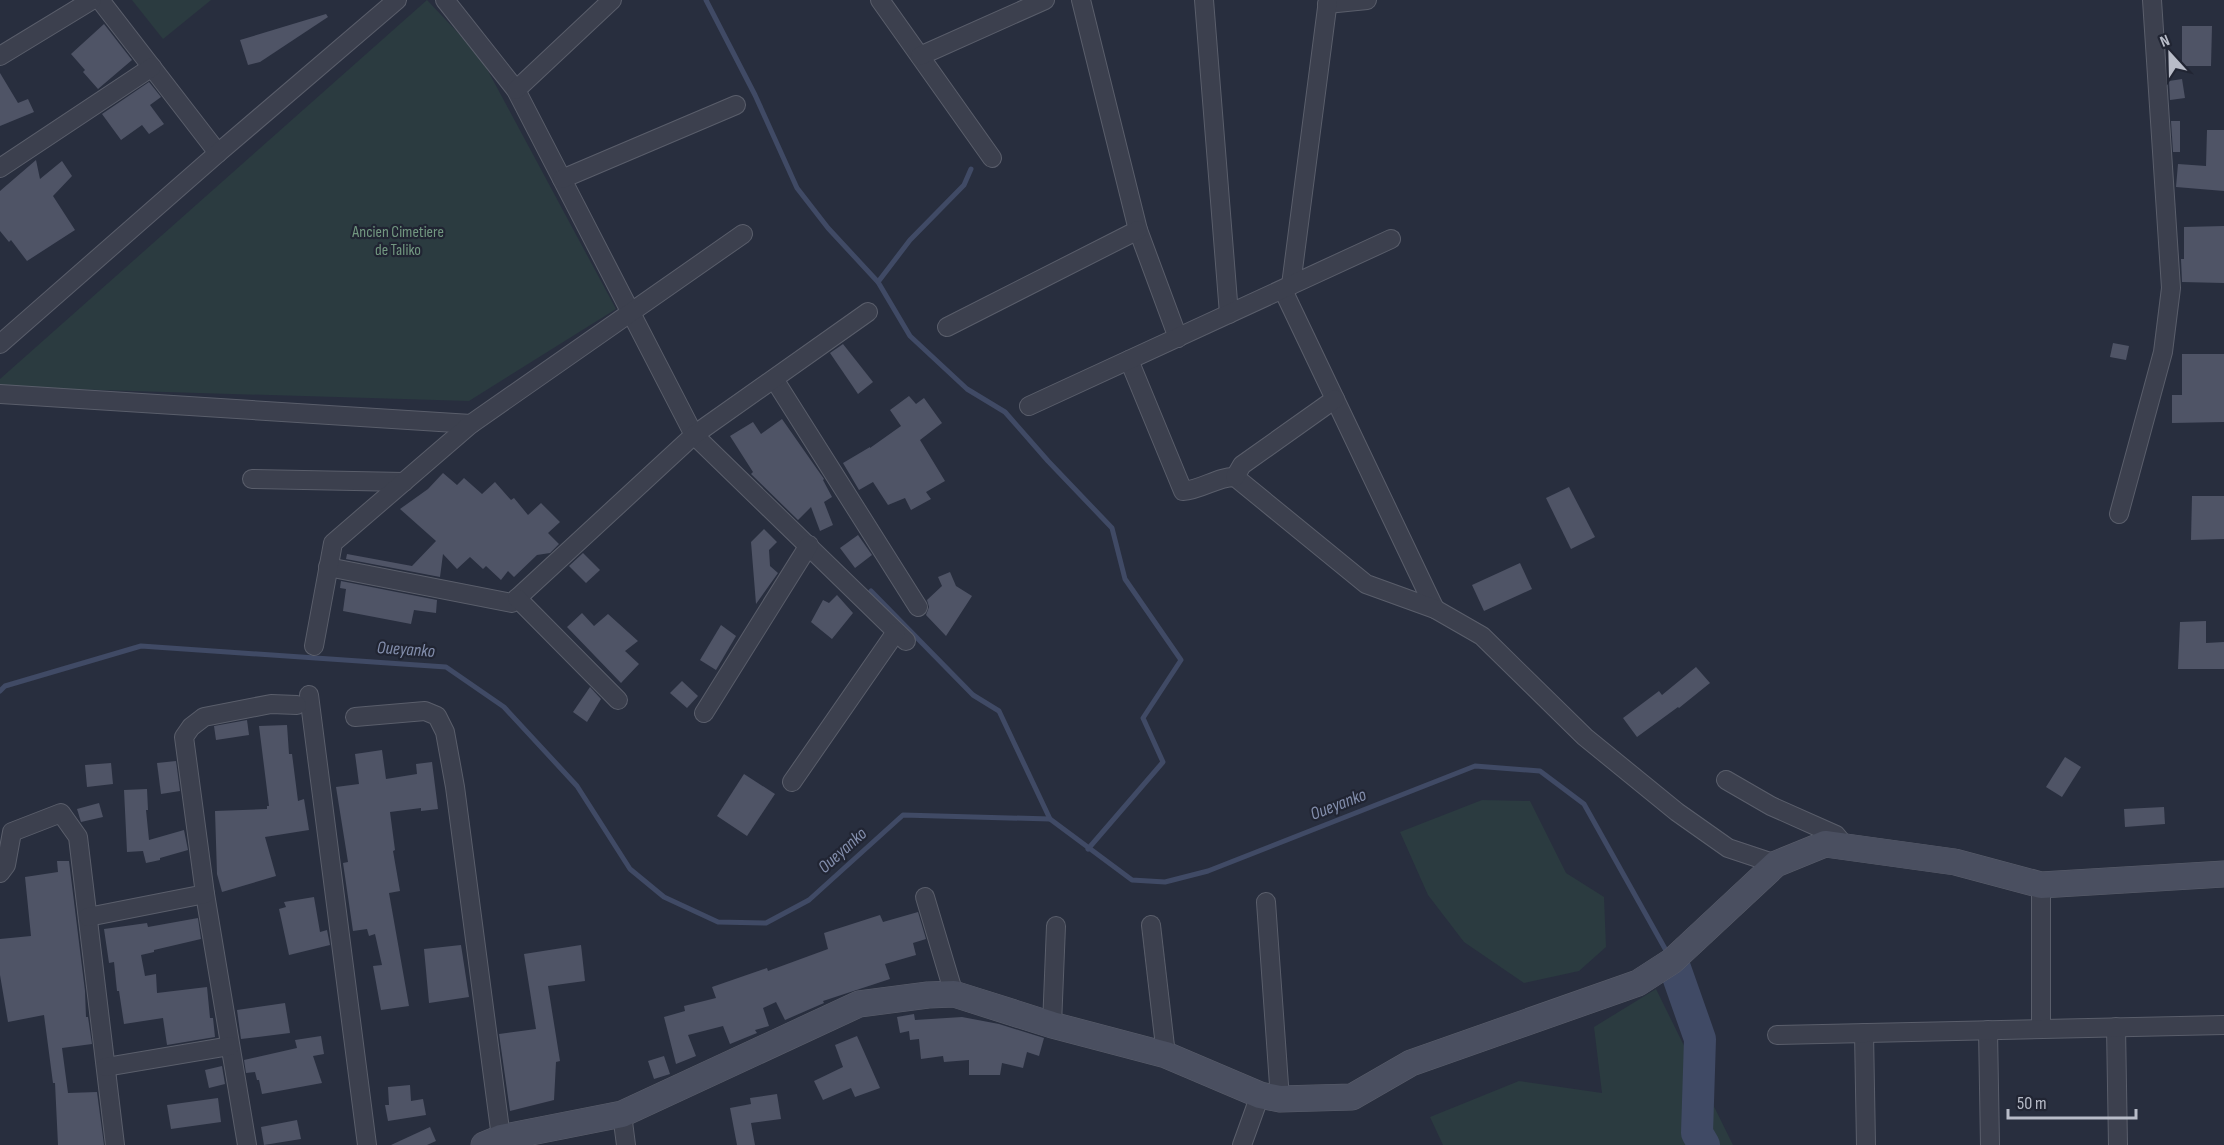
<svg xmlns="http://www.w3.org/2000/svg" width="2224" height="1145" font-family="'Sofia Sans Condensed',sans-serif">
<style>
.green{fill:#2b3b40}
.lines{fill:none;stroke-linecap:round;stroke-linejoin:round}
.stream{stroke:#404a65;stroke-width:5}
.river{stroke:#404a65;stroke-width:32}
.building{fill:#4f5466}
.street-casing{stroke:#5a5e6b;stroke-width:20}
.secondary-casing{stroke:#5a5e6b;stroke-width:27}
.street{stroke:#3c404e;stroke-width:18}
.secondary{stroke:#4a4f60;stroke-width:26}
.labels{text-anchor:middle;stroke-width:4.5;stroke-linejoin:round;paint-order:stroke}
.park-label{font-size:16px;fill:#729780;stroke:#212533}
.water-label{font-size:18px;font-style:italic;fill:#838eac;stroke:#212533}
</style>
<rect width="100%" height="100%" fill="#282e3e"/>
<g class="green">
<polygon points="132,0 211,0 163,39"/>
<polygon points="427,0 480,56 616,309 469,401 0,387 0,379"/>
<polygon points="1482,800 1530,801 1566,873 1604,897 1606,947 1579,971 1524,983 1464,942 1428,895 1400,832"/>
<polygon points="1656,989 1733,1145 1443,1145 1430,1117 1519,1081 1602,1093 1594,1027"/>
</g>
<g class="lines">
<g class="stream">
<polyline points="706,0 755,95 797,188 828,228 878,282 910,336 967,389 1005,412 1048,461 1112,528 1125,579 1181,660 1143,718 1163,762 1088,849"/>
<polyline points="878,282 910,240 964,185 971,169"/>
<polyline points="871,591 973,695 999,711 1050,819"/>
<polyline points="0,691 5,686 141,646 446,667 504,707 577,786 630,869 664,897 718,922 766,923 809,900 903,815 1050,819 1132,880 1165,882 1208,871 1475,766 1540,771 1584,804 1668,954"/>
</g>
<polyline class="river" points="1675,968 1700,1039 1697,1133 1704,1145"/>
</g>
<g class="building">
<polygon points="326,14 328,17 260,62 248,65 240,40"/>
<polygon points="104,24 132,60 98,89 83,72 85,70 71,54"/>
<polygon points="2182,26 2212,26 2211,66 2182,66"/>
<polygon points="0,73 18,103 28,99 34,112 0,126"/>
<polygon points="2182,79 2185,98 2170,100 2169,81"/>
<polygon points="149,82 161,97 150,105 164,124 149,134 142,125 121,140 102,114"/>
<polygon points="2171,121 2180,121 2180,152 2173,152"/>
<polygon points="2207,130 2224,130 2224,191 2176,187 2178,164 2206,166"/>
<polygon points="36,160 40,179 62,161 72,176 53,196 75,230 27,261 11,240 9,242 0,231 0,191"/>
<polygon points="2224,226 2224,283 2182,282 2181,259 2184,259 2184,227"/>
<polygon points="2113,343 2129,346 2126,360 2110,357"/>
<polygon points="843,344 873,382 858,394 830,353"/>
<polygon points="2182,354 2224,354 2224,422 2172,423 2172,395 2182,395"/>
<polygon points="909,396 916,404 924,398 942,423 920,440 945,481 926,492 931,499 911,510 905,498 888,505 873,482 859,490 843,463 870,447 870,448 901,426 890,410"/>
<polygon points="782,419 824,479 823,480 832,497 824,502 833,525 820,531 811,507 798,520 751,474 753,472 730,436 753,422 761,434"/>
<polygon points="443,473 457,485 464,478 482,494 495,482 511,500 514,498 528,515 541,503 560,522 548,533 559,544 550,553 537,555 514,577 508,571 501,580 486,566 483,569 470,557 457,569 443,554 440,577 346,559 347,554 412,566 436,541 400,509 428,489"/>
<polygon points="1569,487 1595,537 1571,549 1546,498"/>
<polygon points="2192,496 2224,496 2224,539 2191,540"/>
<polygon points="764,529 777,542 769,550 770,566 778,573 756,604 751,542"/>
<polygon points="858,535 872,555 855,568 840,548"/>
<polygon points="583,553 600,570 586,583 569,566"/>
<polygon points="1520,563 1532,589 1484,611 1472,585"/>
<polygon points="950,572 956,586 972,596 946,636 926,615 929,607 927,600 942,586 938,577"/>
<polygon points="341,581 437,600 436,613 414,610 411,624 343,611 346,589 340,588"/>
<polygon points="837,595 853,613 832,639 811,622 823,600 829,603"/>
<polygon points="582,613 594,626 608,614 638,641 625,651 639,664 621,683 567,627"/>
<polygon points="2206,621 2206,643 2224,642 2224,669 2178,669 2180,622"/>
<polygon points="721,625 736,636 716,670 700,660"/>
<polygon points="1696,667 1710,683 1679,708 1678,707 1637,737 1623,718 1659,691 1662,695"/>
<polygon points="682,681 698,696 687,708 670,693"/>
<polygon points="590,687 601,699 587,722 573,712"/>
<polygon points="247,720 249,735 216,740 214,726"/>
<polygon points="287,725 289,754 292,754 298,801 304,799 309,830 265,837 276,876 222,892 217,874 215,811 267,809 267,806 269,806 259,726"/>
<polygon points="382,750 386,779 417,774 416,764 432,762 438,809 421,811 421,808 390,812 395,850 393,851 400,891 389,893 409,1006 381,1010 373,966 382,965 375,934 369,936 367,929 353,931 343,863 348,862 336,787 359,784 355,754"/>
<polygon points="2065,757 2081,767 2062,797 2046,787"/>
<polygon points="176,761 180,791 161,794 157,763"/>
<polygon points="111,763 113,784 87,787 85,765"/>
<polygon points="744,774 775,794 747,836 717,816"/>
<polygon points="147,789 148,810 146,810 149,840 184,830 188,850 160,858 160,860 146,863 143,851 127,852 124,790"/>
<polygon points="99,803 103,817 81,822 77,809"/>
<polygon points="2164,807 2165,824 2125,827 2124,809"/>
<polygon points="57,861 69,861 85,991 86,1017 88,1017 92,1044 62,1048 68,1093 97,1092 104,1145 58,1145 55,1083 53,1083 44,1015 8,1022 0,975 0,939 31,936 25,877 58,872"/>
<polygon points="314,897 320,932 327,930 330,945 289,955 279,909 286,907 284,902"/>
<polygon points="918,912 926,939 913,943 916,955 885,964 890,979 823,1001 824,1003 785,1020 776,1002 763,1008 769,1026 755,1030 757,1033 730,1044 723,1026 688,1035 696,1056 676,1064 664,1017 685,1011 684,1006 716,998 712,987 767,968 768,971 828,949 824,933 880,915 883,922"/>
<polygon points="198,918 201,939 154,950 154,952 141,955 145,976 156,974 157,993 207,987 210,1018 213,1018 215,1037 167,1045 163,1018 124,1024 119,991 117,991 114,962 109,963 104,929 147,923 148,927"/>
<polygon points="461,945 469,997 429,1003 424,949"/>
<polygon points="581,945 585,981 548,986 560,1061 556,1062 554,1100 510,1111 499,1034 536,1029 524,954"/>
<polygon points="285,1003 290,1033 241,1039 237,1010"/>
<polygon points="914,1014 915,1020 962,1017 999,1024 1044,1038 1039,1056 1027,1052 1023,1068 1002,1063 1000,1075 969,1075 969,1060 944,1062 943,1056 921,1059 919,1039 910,1040 909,1031 900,1033 897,1017"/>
<polygon points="321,1036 324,1054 313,1056 322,1083 262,1094 259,1080 257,1080 255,1072 246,1073 244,1060 297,1048 295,1040"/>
<polygon points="857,1036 880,1088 855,1097 851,1088 823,1100 814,1081 843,1067 835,1045"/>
<polygon points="664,1056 670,1074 654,1079 648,1061"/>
<polygon points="222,1066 225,1084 209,1088 205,1070"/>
<polygon points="410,1085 411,1101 423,1099 426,1115 388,1121 385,1105 389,1105 388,1087"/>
<polygon points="777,1094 781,1119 751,1123 755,1145 737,1145 730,1108 751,1104 750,1098"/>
<polygon points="218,1098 221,1122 171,1129 167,1105"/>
<polygon points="297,1120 301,1139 264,1145 261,1127"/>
<polygon points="430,1127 436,1141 427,1145 391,1145"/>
</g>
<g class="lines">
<defs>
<g id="street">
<polyline points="100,0 218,153"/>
<polyline points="445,0 516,90 694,435 906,641"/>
<polyline points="880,0 992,158"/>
<polyline points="1081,0 1138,230 1178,338"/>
<polyline points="1204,0 1229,314"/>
<polyline points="1327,4 1367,0"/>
<polyline points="0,56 92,0"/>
<polyline points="920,56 1045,0"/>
<polyline points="516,90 612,0"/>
<polyline points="0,168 152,67"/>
<polyline points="562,179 736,105"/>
<polyline points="1291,285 1328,0"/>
<polyline points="1283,290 1435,609"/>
<polyline points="947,327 1138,230"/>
<polyline points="0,344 218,153 397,0"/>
<path d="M 1129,360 L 1183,491 C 1201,490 1219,476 1235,477 L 1366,584 L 1435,609 L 1482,636 L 1585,737 L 1677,812 L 1728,848 L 1776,864"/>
<polyline points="774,379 918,607"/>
<polyline points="0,394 471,424"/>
<polyline points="1029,406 1391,239"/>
<polyline points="1235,477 1242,465 1335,399"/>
<polyline points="252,479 404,482"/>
<polyline points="2119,514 2163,352 2171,288 2152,0"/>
<polyline points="328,567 512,603 694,435 868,312"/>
<polyline points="517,598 618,700"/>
<polyline points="314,646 333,543 471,424 743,234"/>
<polyline points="309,695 367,1145"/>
<polyline points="704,713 809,545"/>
<polyline points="355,717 425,711 437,716 445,732 455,787 502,1145"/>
<polyline points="1726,780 1771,806 1836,835 1845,846"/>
<polyline points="792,782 896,632"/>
<polyline points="0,873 6,865 12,832 61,813 78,837 115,1145"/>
<polyline points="2041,885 2041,1029"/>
<polyline points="205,894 247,1145"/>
<polyline points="925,897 954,994"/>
<polyline points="1266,902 1280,1099"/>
<polyline points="88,917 205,894 184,737 191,727 204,717 271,704 297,705"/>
<polyline points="1151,925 1166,1055"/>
<polyline points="1052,1025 1056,926"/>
<polyline points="2116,1027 2118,1145"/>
<polyline points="1988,1030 1990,1145"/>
<polyline points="1864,1033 1866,1145"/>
<polyline points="1777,1035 2224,1025"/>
<polyline points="106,1067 230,1046"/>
<polyline points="622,1114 626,1145"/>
<polyline points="1242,1145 1260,1095"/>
</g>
<polyline id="secondary" points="484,1145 501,1138 622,1114 859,1004 928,995 954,994 1052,1025 1166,1055 1260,1095 1280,1099 1352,1097 1411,1063 1638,983 1672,961 1776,864 1825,844 1955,862 2041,885 2224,874"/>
</defs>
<use href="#street" class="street-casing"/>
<use href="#secondary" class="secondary-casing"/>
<use href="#street" class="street"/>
<use href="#secondary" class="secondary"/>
</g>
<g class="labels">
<g class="park-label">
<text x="398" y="237">Ancien Cimetiere<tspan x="398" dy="18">de Taliko</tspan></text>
</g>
<g class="water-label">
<text transform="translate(406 649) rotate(4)" y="6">Oueyanko</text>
<text transform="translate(1338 804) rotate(-21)" y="6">Oueyanko</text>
<text transform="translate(842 850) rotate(-42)" y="6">Oueyanko</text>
</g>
</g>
<g transform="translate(2170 54) rotate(338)" stroke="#212533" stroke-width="4.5" paint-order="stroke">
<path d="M0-4.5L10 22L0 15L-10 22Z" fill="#b8bcc8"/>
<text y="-9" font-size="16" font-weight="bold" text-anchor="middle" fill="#b8bcc8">N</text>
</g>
<path d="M2008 1109v9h128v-9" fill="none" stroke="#b8bcc8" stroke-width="3"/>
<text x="2017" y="1109" font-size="18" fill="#b8bcc8" stroke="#212533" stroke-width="4.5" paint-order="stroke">50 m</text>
</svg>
